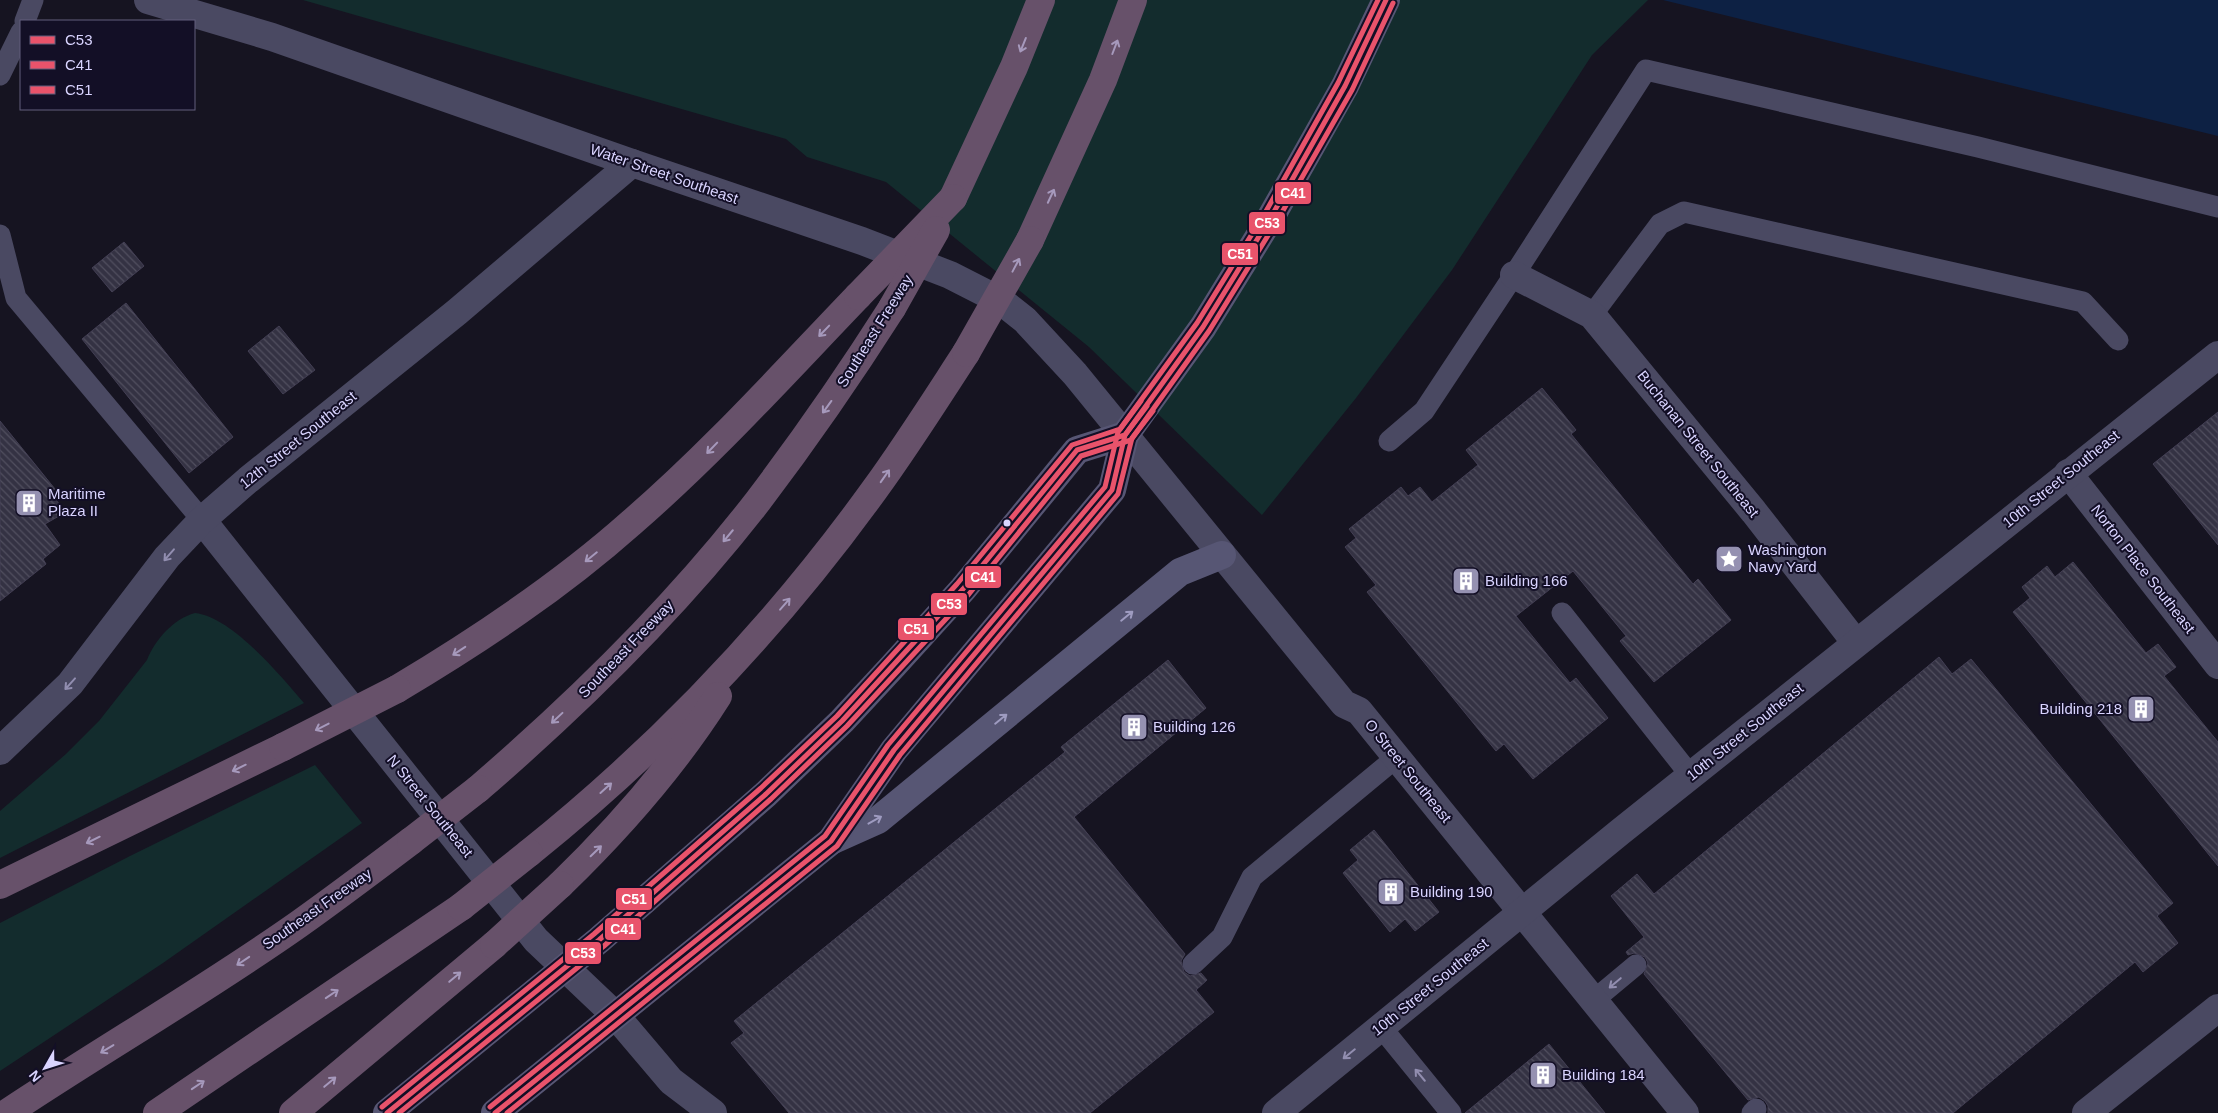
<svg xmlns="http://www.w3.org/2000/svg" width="2218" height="1113" font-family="Helvetica,sans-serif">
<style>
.green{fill:#132c2d}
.water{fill:#0d2144}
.building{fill:url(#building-back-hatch);stroke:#433f54}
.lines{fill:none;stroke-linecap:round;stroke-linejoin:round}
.lane{stroke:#4a4962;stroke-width:21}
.street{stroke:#4a4962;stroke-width:28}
.secondary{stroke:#575674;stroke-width:28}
.highway{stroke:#67516a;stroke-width:28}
.highway-bridge{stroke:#67516a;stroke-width:28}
.bus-1-casing{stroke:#130f26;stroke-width:9}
.bus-2-casing{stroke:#130f26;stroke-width:9}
.bus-3-casing{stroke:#130f26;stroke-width:9}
.bus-1{stroke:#e9536b;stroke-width:5}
.bus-2{stroke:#e9536b;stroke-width:5}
.bus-3{stroke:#e9536b;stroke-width:5}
.oneway{stroke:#a699bc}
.oneway2{stroke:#928eb0}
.oneway3{stroke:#9e9bc0}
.bus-dot{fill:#d9d4ff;stroke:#130f26;stroke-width:2}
.labels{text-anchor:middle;stroke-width:4;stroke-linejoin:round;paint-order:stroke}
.street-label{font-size:15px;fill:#d9d4ff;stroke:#130f26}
.poi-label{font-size:15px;fill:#d9d4ff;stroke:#130f26;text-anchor:start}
.line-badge{stroke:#130f26;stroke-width:2}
.badge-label{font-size:14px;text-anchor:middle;font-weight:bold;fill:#fff}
</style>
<defs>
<pattern id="building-back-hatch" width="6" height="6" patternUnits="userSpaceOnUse" patternTransform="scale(1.25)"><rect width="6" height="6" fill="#343243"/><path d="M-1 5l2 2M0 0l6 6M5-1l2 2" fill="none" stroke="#514f5f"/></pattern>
</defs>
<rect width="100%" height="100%" fill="#161421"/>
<g class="green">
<polygon points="303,0 1648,0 1592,55 1452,270 1356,398 1262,515 1089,347 886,182 807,157 786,139"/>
<path d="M 195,613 C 232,617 280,675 304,703 L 0,858 L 0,811 L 66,754 L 99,721 L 147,660 C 155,640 173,619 195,613 Z"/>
<polygon points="315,765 362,823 163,963 0,1071 0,923 130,856"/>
</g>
<polygon class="water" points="1663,0 2218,0 2218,136"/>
<g class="building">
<polygon points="124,242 144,266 112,292 92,268"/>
<polygon points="126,303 233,437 189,473 82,339"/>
<polygon points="279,326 315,370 283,394 248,351"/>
<polygon points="1542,388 1576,430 1571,434 1693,584 1698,579 1731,620 1654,682 1620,641 1626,636 1573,571 1516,616 1570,683 1576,678 1608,718 1533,779 1504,744 1496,751 1367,592 1376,585 1345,547 1356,538 1349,529 1401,487 1408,496 1420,487 1432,502 1478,465 1466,450"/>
<polygon points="2218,412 2218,545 2153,464"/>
<polygon points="0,421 55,489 50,493 66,512 45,524 60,545 43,559 46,564 0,601"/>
<polygon points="2073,562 2146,653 2158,644 2176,667 2164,676 2218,742 2218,866 2013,612 2030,598 2022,587 2047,566 2055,577"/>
<polygon points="1939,657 1952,674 1971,659 2173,903 2157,916 2178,943 2143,972 2135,962 1953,1113 1768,1113 1768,1106 1765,1101 1759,1097 1748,1100 1644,974 1648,963 1645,957 1634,953 1628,955 1626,952 1644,937 1611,896 1637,874 1654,894"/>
<polygon points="1168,660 1206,708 1074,817 1185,954 1181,961 1184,972 1190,976 1201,973 1207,980 1196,990 1214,1012 1090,1113 789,1113 731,1043 744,1033 734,1021 1065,752 1061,747"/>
<polygon points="1374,830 1439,912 1415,931 1405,919 1390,932 1343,873 1358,860 1350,850"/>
<polygon points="1549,1044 1605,1113 1465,1113"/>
</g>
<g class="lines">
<g class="lane">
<polyline points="25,21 33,0"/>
<polyline points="0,75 21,32"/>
<polyline points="0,235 16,298 202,520"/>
<polyline points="1592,315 1660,224 1684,212 2083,302 2118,340"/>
<polyline points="1389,441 1424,411 1514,275 1646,70 1978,147 2218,207"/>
<polyline points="1562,613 1691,776"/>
<polyline points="1193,964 1222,937 1252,877 1397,757"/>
<polyline points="1594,1000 1636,965"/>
<polyline points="1381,1027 1451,1113"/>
<polyline points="1752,1113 1756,1109"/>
</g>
<g class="street">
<polyline points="148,0 272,37 632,163 862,241 950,275 1001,301 1025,320 1075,374 1344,704 1359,711 1685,1113"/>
<polyline points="1514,275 1592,315 1754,512 1856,643"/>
<polyline points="2068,473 2218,665"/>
<polyline points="202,520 536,940 615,1015 671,1081 713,1113"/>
<polyline points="0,751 70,684 167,557 202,520 248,480 457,312 632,163"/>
<polyline points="1276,1113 1620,832 2218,355"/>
<polyline points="2086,1113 2218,1008"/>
</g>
<g class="secondary">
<polyline points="831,841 878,820 1180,572 1222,555"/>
<polyline points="387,1113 599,940 766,794 842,721 894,665 963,589 1077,450 1125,435"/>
<polyline points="495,1113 831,841 894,750 1112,490 1125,435 1203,327 1271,217 1345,86 1386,0"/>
</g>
<g class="highway">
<polyline points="953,198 1014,67 1041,0"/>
<polyline points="1030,240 1103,80 1133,0"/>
<path d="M 397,689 C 479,640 559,587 631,523 C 712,453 784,373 858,296"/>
<path d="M 478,789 C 579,702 676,607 758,501 C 805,439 850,374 892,308"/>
<path d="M 529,853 C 660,748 777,625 875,489 C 907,445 936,399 966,353"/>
<polyline points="0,885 283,747"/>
<path d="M 560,885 C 620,827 673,767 718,696"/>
<path d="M 7,1113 C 103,1049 204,991 299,924 C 337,897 374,869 411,841"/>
<polyline points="157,1113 461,907"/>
<polyline points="293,1113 494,945"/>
</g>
<g class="highway-bridge">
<polyline points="858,296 953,198"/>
<polyline points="892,308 936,230"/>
<polyline points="966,353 1030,240"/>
<polyline points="283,747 397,689"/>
<polyline points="411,841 478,789"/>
<polyline points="461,907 529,853"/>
<polyline points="494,945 560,885"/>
</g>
<defs>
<g id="bus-1">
<polyline points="387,1113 599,940 766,794 842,721 963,589 1077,450 1125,435 1203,327 1271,217 1345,86 1386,0"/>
<polyline points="495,1113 831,841 894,750 1112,490 1125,435 1147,406"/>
</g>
<g id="bus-2">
<polyline points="399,1113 604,946 771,799 847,726 969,594 1081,456 1131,440 1209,331 1277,221 1352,90 1393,3"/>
<polyline points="507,1113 837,846 900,755 1118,494 1132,438 1153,411"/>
</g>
<g id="bus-3">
<polyline points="382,1107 594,934 761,788 837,716 957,584 1072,445 1120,429 1197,323 1265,213 1338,83 1378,0"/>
<polyline points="490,1107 825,836 888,745 1105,487 1118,432 1141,401"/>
</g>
</defs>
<use href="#bus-1" class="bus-1-casing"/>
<use href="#bus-2" class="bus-2-casing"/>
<use href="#bus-3" class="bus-3-casing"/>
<use href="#bus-1" class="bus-1"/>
<use href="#bus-2" class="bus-2"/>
<use href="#bus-3" class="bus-3"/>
</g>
<defs><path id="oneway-shaft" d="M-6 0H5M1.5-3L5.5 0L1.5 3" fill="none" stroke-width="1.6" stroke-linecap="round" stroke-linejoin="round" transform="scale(1.25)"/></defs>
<g class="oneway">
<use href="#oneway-shaft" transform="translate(1023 45) rotate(112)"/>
<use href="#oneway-shaft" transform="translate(1115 47) rotate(-69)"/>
<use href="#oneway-shaft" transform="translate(1051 196) rotate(-65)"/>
<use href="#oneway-shaft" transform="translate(1016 265) rotate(-62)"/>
<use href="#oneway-shaft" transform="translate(824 331) rotate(134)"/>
<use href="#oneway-shaft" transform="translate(827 407) rotate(126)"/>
<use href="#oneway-shaft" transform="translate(712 448) rotate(134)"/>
<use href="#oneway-shaft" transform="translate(885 476) rotate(-55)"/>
<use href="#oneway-shaft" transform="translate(728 536) rotate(130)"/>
<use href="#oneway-shaft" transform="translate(591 557) rotate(141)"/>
<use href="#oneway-shaft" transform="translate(785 604) rotate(-49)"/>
<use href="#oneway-shaft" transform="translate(459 651) rotate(147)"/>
<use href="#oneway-shaft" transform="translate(557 718) rotate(137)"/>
<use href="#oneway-shaft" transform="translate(322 727) rotate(153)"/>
<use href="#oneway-shaft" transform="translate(239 768) rotate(154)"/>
<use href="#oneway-shaft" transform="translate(606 788) rotate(-42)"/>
<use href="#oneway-shaft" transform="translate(93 840) rotate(154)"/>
<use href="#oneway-shaft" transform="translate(596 851) rotate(-44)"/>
<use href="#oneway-shaft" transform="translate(243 961) rotate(146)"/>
<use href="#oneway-shaft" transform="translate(455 977) rotate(-40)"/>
<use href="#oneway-shaft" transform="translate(332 994) rotate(-34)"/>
<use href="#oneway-shaft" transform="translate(107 1049) rotate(149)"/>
<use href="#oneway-shaft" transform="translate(330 1082) rotate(-40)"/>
<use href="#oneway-shaft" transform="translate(198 1085) rotate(-34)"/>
</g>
<g class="oneway2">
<use href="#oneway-shaft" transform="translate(169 555) rotate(131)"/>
<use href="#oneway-shaft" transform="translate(70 684) rotate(132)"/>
<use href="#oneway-shaft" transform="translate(1615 983) rotate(140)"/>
<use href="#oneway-shaft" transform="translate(1349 1054) rotate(141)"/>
<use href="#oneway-shaft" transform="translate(1420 1075) rotate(-130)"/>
</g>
<g class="oneway3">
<use href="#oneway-shaft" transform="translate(1127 616) rotate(-39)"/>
<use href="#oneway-shaft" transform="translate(1001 719) rotate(-39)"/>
<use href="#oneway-shaft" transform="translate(875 820) rotate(-29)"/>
</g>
<defs>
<symbol id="building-square" viewBox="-11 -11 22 22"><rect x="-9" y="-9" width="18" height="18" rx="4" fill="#9591b1" stroke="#130f26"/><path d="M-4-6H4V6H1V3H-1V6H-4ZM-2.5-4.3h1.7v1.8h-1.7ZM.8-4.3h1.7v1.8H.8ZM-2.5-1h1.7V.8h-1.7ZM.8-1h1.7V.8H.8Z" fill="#fff"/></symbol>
<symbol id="sight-square" viewBox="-11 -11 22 22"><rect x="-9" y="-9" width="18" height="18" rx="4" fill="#9591b1" stroke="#130f26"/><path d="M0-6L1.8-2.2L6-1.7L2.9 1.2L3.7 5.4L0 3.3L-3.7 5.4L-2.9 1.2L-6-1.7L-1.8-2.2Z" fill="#fff"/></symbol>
</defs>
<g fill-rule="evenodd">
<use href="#building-square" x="13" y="487" width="32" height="32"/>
<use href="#sight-square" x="1713" y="543" width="32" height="32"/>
<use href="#building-square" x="1450" y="565" width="32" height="32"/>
<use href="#building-square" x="2125" y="693" width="32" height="32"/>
<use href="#building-square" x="1118" y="711" width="32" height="32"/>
<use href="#building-square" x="1375" y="876" width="32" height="32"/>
<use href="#building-square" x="1527" y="1059" width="32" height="32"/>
</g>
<circle class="bus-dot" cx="1007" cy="523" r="4.5"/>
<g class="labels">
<g class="street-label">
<text transform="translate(664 174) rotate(19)" y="5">Water Street Southeast</text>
<text transform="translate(875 331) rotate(-58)" y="5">Southeast Freeway</text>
<text transform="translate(298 440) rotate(-39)" y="5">12th Street Southeast</text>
<text transform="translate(1698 444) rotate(51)" y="5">Buchanan Street Southeast</text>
<text transform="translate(2061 479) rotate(-39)" y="5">10th Street Southeast</text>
<text transform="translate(2143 569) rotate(52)" y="5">Norton Place Southeast</text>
<text transform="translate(626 649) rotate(-46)" y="5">Southeast Freeway</text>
<text transform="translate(1745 732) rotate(-39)" y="5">10th Street Southeast</text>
<text transform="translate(1408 771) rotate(51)" y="5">O Street Southeast</text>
<text transform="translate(430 806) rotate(51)" y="5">N Street Southeast</text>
<text transform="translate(317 909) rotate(-35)" y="5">Southeast Freeway</text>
<text transform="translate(1430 987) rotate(-39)" y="5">10th Street Southeast</text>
</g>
<g class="poi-label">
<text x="48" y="499">Maritime<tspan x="48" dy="17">Plaza II</tspan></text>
<text x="1748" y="555">Washington<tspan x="1748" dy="17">Navy Yard</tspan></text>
<text x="1485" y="586">Building 166</text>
<text x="2122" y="714" text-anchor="end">Building 218</text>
<text x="1153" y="732">Building 126</text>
<text x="1410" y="897">Building 190</text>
<text x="1562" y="1080">Building 184</text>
</g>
</g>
<g class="line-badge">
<rect x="1274" y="181" width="38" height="24" rx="5" fill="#e9536b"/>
<rect x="1248" y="211" width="38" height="24" rx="5" fill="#e9536b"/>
<rect x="1221" y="242" width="38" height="24" rx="5" fill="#e9536b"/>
<rect x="964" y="565" width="38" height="24" rx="5" fill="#e9536b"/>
<rect x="930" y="592" width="38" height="24" rx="5" fill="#e9536b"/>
<rect x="897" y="617" width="38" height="24" rx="5" fill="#e9536b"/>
<rect x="615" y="887" width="38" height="24" rx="5" fill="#e9536b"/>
<rect x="604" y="917" width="38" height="24" rx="5" fill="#e9536b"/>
<rect x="564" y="941" width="38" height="24" rx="5" fill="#e9536b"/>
</g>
<g class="badge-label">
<text x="1293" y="198">C41</text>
<text x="1267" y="228">C53</text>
<text x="1240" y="259">C51</text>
<text x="983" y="582">C41</text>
<text x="949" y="609">C53</text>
<text x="916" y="634">C51</text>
<text x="634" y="904">C51</text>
<text x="623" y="934">C41</text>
<text x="583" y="958">C53</text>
</g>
<rect x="20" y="20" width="175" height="90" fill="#130f26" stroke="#625e7d"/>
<rect x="30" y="36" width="25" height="8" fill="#e9536b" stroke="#625e7d"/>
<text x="65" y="45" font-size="15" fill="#d9d4ff">C53</text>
<rect x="30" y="61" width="25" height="8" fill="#e9536b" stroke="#625e7d"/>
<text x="65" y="70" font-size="15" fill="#d9d4ff">C41</text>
<rect x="30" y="86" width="25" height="8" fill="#e9536b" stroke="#625e7d"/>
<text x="65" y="95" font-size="15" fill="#d9d4ff">C51</text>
<g transform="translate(45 1068) rotate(231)" stroke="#130f26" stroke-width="4" paint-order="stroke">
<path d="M0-4L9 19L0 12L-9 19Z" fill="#d9d4ff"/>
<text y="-8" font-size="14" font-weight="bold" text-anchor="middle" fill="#d9d4ff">N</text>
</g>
</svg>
